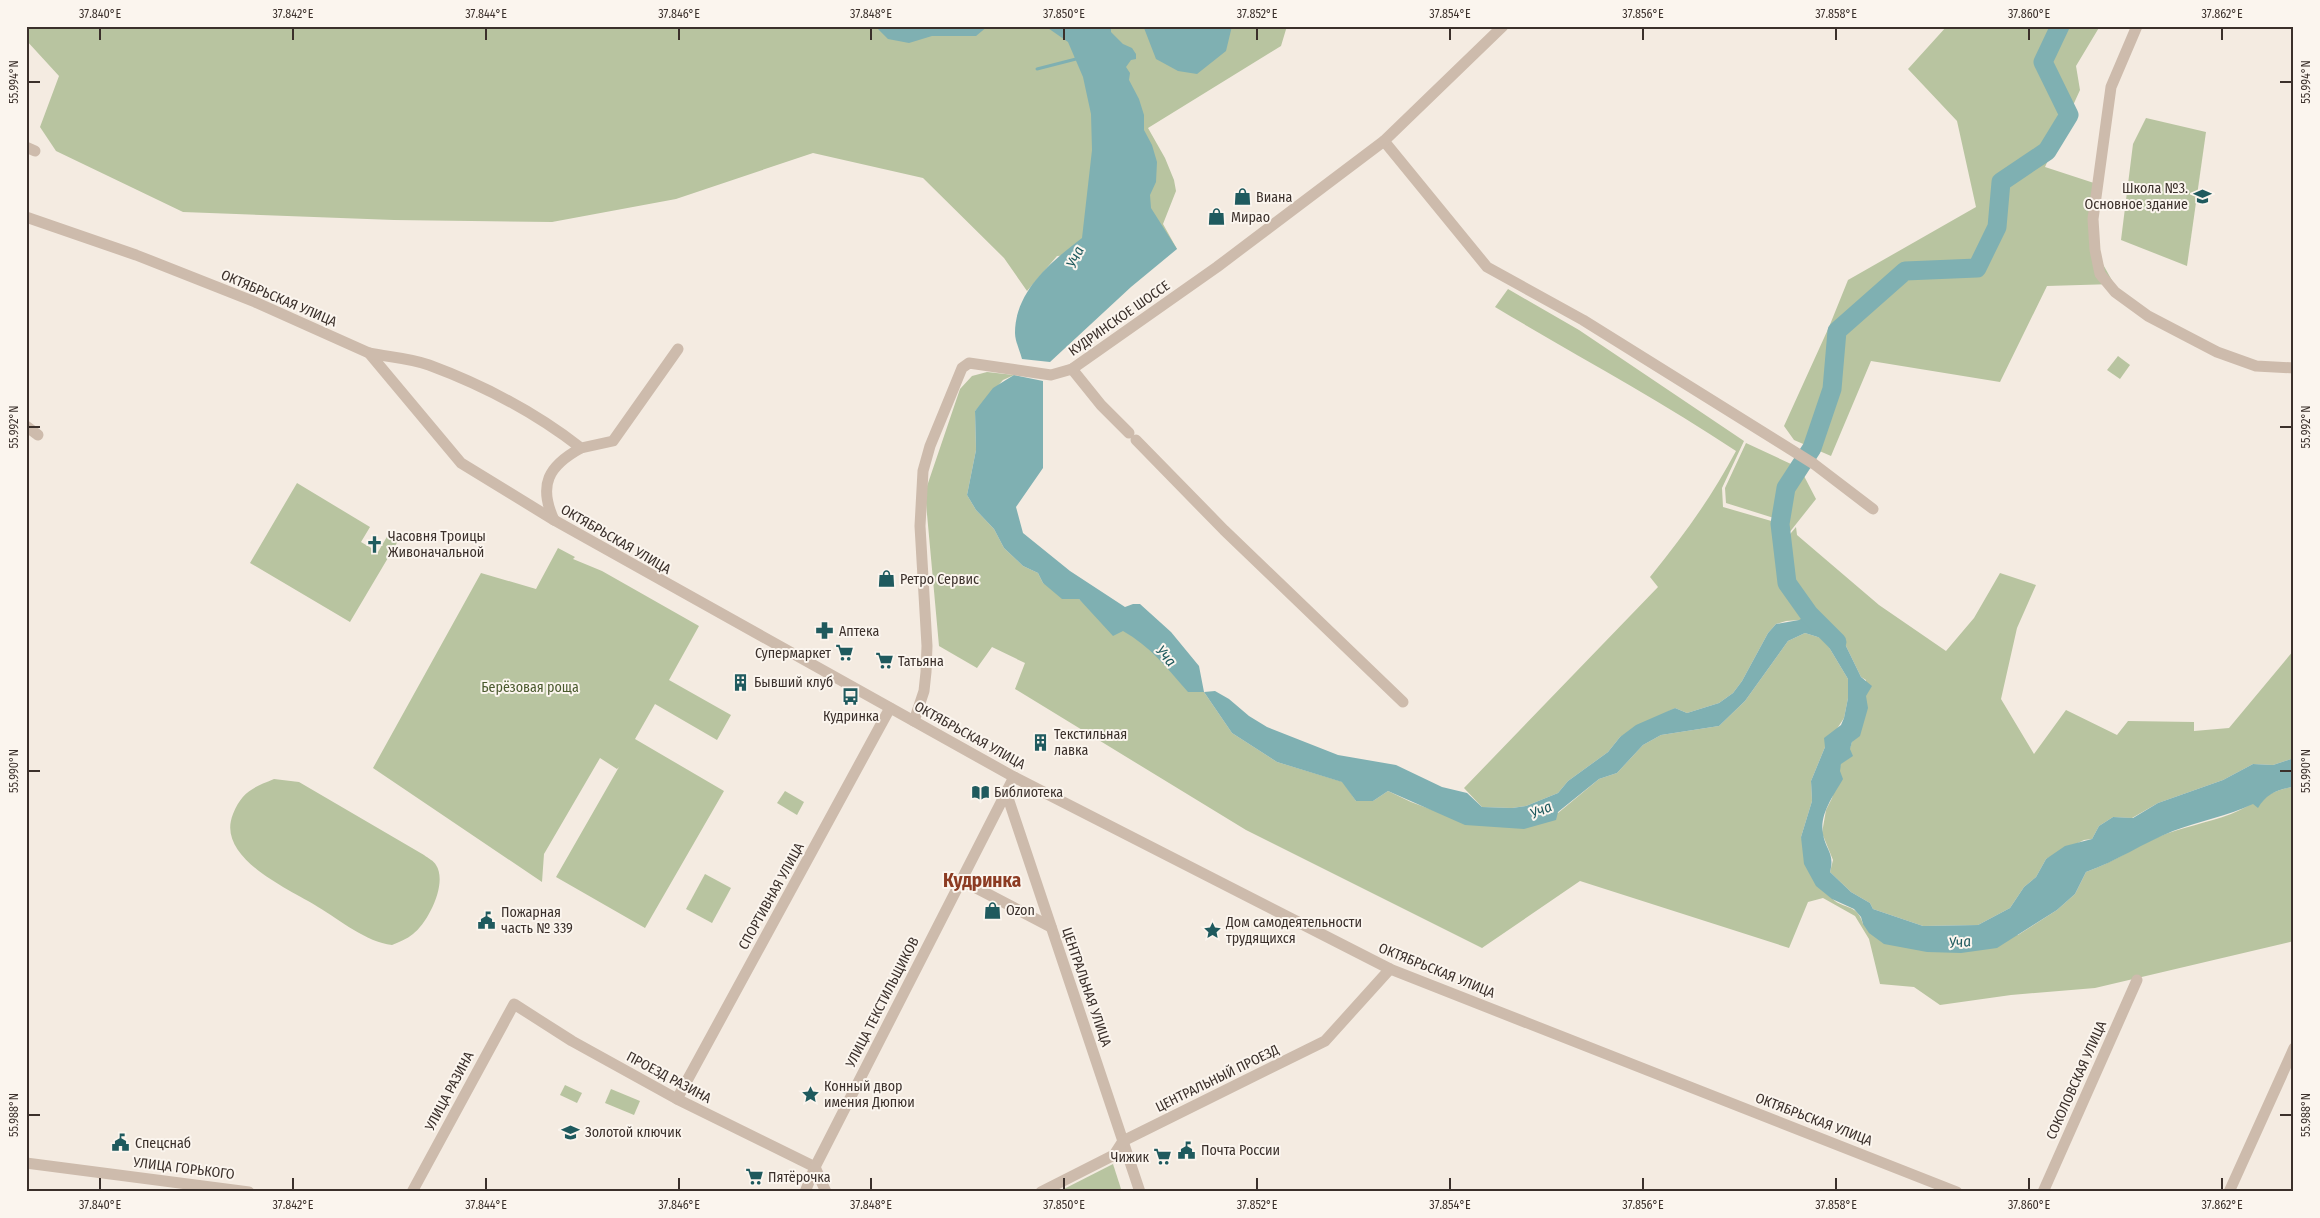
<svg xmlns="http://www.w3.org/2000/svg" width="2320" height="1218" font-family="'Fira Sans Condensed',sans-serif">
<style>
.green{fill:#b8c4a0}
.water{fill:#7fb0b2}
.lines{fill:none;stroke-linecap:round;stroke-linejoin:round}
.stream{stroke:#7fb0b2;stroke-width:3}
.river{stroke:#7fb0b2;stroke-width:19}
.minor{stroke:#cdbbac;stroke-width:11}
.ticks{fill:none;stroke:#3b302b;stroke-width:2}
.labels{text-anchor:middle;stroke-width:4;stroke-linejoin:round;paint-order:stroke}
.poi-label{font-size:14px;fill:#3b302b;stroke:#fbf5ee;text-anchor:start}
.street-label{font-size:14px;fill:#3b302b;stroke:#fbf5ee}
.park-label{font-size:14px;fill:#4a5a2e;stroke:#fbf5ee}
.water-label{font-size:15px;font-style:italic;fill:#1f5a5e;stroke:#fbf5ee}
.district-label{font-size:19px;font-weight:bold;fill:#8c3b22;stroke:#fbf5ee}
.neatline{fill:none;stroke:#3b302b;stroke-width:2}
.ticks-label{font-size:12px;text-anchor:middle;fill:#3b302b}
</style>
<rect width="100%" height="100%" fill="#f4ebe1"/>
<g class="green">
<polygon points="26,26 1287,26 1281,46 1148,128 1165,158 1174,180 1176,191 1163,224 1177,249 1057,256 1027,291 1004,258 923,178 813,153 676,199 552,222 394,220 183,212 56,151 40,127 59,76 26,40"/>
<polygon points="1947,26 2100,26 2076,66 2080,90 2045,167 2097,184 2095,250 2114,284 2047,286 2000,382 1871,361 1831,456 1794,440 1784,426 1829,327 1848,280 1976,207 1957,121 1908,69"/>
<polygon points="2146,118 2206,132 2187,266 2121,240 2133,144"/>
<path d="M 1508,289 L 1579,330 L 1744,441 L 1722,488 L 1723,507 L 1782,524 L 1792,488 L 1804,476 L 1816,499 L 1785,538 L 1791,582 L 1819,619 L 1793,581 L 1786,539 L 1796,527 L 1797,535 L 1879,605 L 1946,651 L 1974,618 L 2000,573 L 2036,585 L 2017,628 L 2001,699 L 2034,754 L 2066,710 L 2117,735 L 2128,721 L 2194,722 L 2194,731 L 2229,728 L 2294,650 L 2294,758 L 2273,765 L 2253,764 L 2223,780 L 2158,803 L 2132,818 L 2113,817 L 2099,826 L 2092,839 L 2084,840 L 2046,859 L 2036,877 L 2024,887 L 2010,908 L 1978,925 L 1923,926 L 1873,909 L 1870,903 L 1851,892 L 1830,872 L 1833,860 L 1822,833 L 1826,810 L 1832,798 L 1841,763 L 1846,760 L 1866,700 L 1866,680 L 1861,677 L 1846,646 L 1799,620 L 1786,621 L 1776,624 L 1768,633 L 1742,681 L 1733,693 L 1719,703 L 1687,713 L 1675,708 L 1620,737 L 1608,752 L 1568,781 L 1558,793 L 1526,806 L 1512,808 L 1482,807 L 1464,788 L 1658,587 L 1650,577 C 1684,535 1711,498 1736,451 C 1658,399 1575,355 1495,307 Z"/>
<polygon points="2118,356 2130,365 2120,379 2107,370"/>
<path d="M 987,372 L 1014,375 L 1003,380 L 975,411 L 976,450 L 967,495 L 976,510 L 994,529 L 1004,548 L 1023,566 L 1038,573 L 1043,583 L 1079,599 L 1093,611 L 1137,639 L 1204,692 L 1232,733 L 1277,762 L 1343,782 L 1356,801 L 1373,801 L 1388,791 L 1411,802 L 1446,815 L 1558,813 L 1599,779 L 1617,773 L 1643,745 L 1661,735 L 1719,726 L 1745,701 L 1788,641 L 1805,633 L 1824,639 L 1848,679 L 1848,698 L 1844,718 L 1825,747 L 1811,781 L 1812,801 L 1801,837 C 1810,855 1819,881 1831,897 C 1841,910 1857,902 1863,924 L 2018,935 L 2057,910 L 2075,894 L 2086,872 C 2112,863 2133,848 2158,837 C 2182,827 2207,823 2231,814 C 2253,806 2271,789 2294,787 L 2294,941 L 2095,988 L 2011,995 L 1940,1005 L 1914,987 L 1880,984 L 1869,939 L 1855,916 L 1823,898 L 1808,902 L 1789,948 L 1580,881 L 1482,948 L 1246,830 L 1015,689 L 1025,663 L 992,647 L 977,668 L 939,646 L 925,492 L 960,389 L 972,376 Z"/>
<polygon points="1746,443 1791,464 1802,473 1790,487 1784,486 1777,519 1726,503 1725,488"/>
<polygon points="297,483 370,527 361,542 378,552 388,535 398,541 350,622 250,563"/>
<polygon points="558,548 575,557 573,559 602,571 699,626 669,680 731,715 717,740 655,704 635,739 724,791 645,928 556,877 619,767 617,769 600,758 544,854 542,882 373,768 481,573 536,589"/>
<path d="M 274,779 L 299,782 L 424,855 C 428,858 434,861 436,865 C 448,883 428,923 413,934 C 407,939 399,942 392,945 C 366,942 340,920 318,907 C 289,889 215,858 233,814 C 242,792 252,788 274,779 Z"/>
<polygon points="785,791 804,802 797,815 777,803"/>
<polygon points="705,874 731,888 712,923 686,909"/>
<polygon points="565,1085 582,1093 577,1103 560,1095"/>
<polygon points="611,1089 640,1101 634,1115 605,1103"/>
<polygon points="1113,1164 1122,1192 1058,1192"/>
</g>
<g class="water">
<polygon points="875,26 988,26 976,36 932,36 909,43 888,39"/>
<path d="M 1045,26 L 1111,26 L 1111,32 L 1123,44 L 1132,48 L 1136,54 L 1136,59 L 1131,60 L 1126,67 L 1130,73 L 1129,80 L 1139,99 L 1144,115 L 1144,130 L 1152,145 L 1157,162 L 1156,182 L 1150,195 L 1151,208 L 1177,249 L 1131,287 L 1050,362 L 1022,359 C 1020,351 1015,341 1015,333 C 1015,291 1052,261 1082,238 L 1092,150 L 1091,114 L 1083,77 L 1068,42 Z"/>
<polygon points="1140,26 1232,26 1226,51 1197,74 1178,71 1156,59 1144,28"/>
<path d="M 1014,375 L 1043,381 L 1043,468 L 1016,507 L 1023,533 L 1070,571 L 1125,607 L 1133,604 L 1140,604 L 1171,632 L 1199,666 L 1204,692 L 1215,691 L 1229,699 L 1249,716 L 1267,727 L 1338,755 L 1396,765 L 1442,787 L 1467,793 L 1482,807 L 1512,808 L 1526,806 L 1558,793 L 1568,781 L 1608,752 L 1620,737 L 1636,725 L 1675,708 L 1687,713 L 1719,703 L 1733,693 L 1742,681 L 1768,633 L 1776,624 L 1799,620 L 1806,616 L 1846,646 L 1861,677 L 1872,686 L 1866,696 L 1868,708 L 1860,736 L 1852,742 L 1850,749 L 1853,756 L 1841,764 L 1840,771 L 1843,779 C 1834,795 1819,814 1823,834 C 1826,851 1835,853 1830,872 L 1851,892 L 1870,903 L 1873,909 L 1923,926 L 1978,925 L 2010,908 L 2024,887 L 2036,877 L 2046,859 L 2065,846 L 2092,839 L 2099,826 L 2113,817 L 2133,818 L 2158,803 L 2223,780 L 2253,764 L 2273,765 L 2294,758 L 2294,787 C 2277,789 2266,794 2258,808 L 2253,804 C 2227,816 2200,821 2173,831 C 2143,843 2117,861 2086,872 L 2075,894 L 2057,910 L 1997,948 L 1961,953 L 1927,952 L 1884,944 L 1869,933 L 1863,924 L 1861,917 L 1854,909 L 1832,899 L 1816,886 L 1804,864 L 1801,837 L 1812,801 L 1811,781 L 1825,747 L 1824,738 L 1841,725 L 1844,718 L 1848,698 L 1848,679 L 1824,639 L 1805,633 L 1788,641 L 1745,701 L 1719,726 L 1661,735 L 1643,745 L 1617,773 L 1599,779 L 1558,812 L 1556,820 L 1524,829 L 1465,825 L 1388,791 L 1373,801 L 1356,801 L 1342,782 L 1277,762 L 1232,733 L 1204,692 L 1188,692 C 1168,669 1150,646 1123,631 L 1113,636 L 1079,599 L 1062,599 L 1043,583 L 1038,573 L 1023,566 L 1004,548 L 994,529 L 976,510 L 967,495 L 976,450 L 975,411 L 993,388 Z"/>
</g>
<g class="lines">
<polyline class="stream" points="1037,69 1076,59"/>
<polyline class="river" points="1837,642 1809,614 1787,583 1780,524 1786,488 1812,448 1832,389 1837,331 1905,271 1977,268 1997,227 2001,182 2047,151 2069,115 2043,62 2060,26"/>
<g class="minor">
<polyline points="2137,26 2111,87 2093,219 2095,250 2100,274 2115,292 2148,316 2217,352 2256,366 2294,368"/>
<polyline points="1384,141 1487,267 1583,320 1814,464 1873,509"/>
<polyline points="26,147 35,151"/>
<polyline points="26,217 136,255 255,302 369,353 461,463 554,520 1014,777 1390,969 1957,1192"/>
<path d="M 369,353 C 388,357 410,358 429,365 C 483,385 536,413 581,448 L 613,441 L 678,349"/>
<polyline points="1072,369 1101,405 1129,433"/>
<polyline points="26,426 38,435"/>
<polyline points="1136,440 1224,530 1403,702"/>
<path d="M 554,520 C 538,485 548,466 581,448"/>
<polyline points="914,721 924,691 926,672 927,646 920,526 923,471 930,446 962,368 969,363 1051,375 1072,369 1217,267 1384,141 1503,26"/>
<polyline points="1006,792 1140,1192"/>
<polyline points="961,880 1051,927"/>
<polyline points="677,1099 890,708"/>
<polyline points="26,1163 249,1192"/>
<polyline points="412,1192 514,1004 572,1041 677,1099 815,1167 826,1192"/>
<polyline points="805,1192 815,1167 1014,777"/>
<polyline points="1041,1192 1114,1155 1123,1141 1325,1041 1390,969"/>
<polyline points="2043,1192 2137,980"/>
<polyline points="2229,1192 2294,1048"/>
</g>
</g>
<path class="ticks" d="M 100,28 L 100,40M 293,28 L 293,40M 486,28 L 486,40M 679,28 L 679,40M 871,28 L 871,40M 1064,28 L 1064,40M 1257,28 L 1257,40M 1450,28 L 1450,40M 1643,28 L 1643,40M 1836,28 L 1836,40M 2029,28 L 2029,40M 2222,28 L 2222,40M 28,82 L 40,82M 2280,82 L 2292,82M 28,427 L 40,427M 2280,427 L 2292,427M 28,771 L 40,771M 2280,771 L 2292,771M 28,1115 L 40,1115M 2280,1115 L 2292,1115M 100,1178 L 100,1190M 293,1178 L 293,1190M 486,1178 L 486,1190M 679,1178 L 679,1190M 871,1178 L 871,1190M 1064,1178 L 1064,1190M 1257,1178 L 1257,1190M 1450,1178 L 1450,1190M 1643,1178 L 1643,1190M 1836,1178 L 1836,1190M 2029,1178 L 2029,1190M 2222,1178 L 2222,1190"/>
<defs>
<symbol id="school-bare" viewBox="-9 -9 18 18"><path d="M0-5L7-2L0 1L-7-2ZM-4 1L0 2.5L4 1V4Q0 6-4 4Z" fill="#1f5a5e" stroke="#fbf5ee" stroke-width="2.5" paint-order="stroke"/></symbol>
<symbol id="shop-bare" viewBox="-9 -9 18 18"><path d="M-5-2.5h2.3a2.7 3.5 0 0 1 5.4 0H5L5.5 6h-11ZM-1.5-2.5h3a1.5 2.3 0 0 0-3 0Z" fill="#1f5a5e" stroke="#fbf5ee" stroke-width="2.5" paint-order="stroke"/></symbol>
<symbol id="church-bare" viewBox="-9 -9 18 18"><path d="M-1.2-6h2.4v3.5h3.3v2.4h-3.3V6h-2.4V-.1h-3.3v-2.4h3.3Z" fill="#1f5a5e" stroke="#fbf5ee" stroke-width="2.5" paint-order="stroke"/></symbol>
<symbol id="pharmacy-bare" viewBox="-9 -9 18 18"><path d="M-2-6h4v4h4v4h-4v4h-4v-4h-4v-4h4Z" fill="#1f5a5e" stroke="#fbf5ee" stroke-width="2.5" paint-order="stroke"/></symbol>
<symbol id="supermarket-bare" viewBox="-9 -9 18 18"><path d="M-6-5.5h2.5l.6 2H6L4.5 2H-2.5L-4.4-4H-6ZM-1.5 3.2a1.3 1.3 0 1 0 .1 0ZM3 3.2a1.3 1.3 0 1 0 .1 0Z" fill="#1f5a5e" stroke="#fbf5ee" stroke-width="2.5" paint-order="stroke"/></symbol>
<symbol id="building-bare" viewBox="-9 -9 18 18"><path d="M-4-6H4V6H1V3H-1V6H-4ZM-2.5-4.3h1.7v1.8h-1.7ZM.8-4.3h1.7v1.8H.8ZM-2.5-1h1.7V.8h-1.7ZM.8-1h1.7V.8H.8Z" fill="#1f5a5e" stroke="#fbf5ee" stroke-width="2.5" paint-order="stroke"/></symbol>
<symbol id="bus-bare" viewBox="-9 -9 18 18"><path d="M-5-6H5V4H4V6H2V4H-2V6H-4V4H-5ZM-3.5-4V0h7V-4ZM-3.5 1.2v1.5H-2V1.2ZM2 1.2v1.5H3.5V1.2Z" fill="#1f5a5e" stroke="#fbf5ee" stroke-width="2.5" paint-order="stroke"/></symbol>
<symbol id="library-bare" viewBox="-9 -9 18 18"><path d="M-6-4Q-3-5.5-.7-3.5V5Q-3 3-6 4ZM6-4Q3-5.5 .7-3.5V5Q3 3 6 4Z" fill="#1f5a5e" stroke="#fbf5ee" stroke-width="2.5" paint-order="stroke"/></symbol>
<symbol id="civic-bare" viewBox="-9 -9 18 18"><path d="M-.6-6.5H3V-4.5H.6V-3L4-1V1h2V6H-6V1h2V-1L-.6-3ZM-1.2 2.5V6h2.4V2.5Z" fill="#1f5a5e" stroke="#fbf5ee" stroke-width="2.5" paint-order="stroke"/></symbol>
<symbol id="sight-bare" viewBox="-9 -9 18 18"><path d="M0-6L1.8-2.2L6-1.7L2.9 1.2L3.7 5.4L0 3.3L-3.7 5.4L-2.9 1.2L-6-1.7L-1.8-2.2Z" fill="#1f5a5e" stroke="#fbf5ee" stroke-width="2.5" paint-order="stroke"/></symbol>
</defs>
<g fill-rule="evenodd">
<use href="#school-bare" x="2190" y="184" width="25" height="25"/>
<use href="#shop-bare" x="1230" y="184" width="25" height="25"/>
<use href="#shop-bare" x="1204" y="204" width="25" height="25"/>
<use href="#church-bare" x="362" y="532" width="25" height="25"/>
<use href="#shop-bare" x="874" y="566" width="25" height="25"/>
<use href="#pharmacy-bare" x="812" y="618" width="25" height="25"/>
<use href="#supermarket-bare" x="832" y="640" width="25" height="25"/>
<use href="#supermarket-bare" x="872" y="648" width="25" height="25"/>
<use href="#building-bare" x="728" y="670" width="25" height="25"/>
<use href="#bus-bare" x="838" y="684" width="25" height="25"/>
<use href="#building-bare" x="1028" y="730" width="25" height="25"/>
<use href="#library-bare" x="968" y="780" width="25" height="25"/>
<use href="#shop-bare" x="980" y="898" width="25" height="25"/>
<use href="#civic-bare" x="474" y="908" width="25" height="25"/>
<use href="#sight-bare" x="1200" y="918" width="25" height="25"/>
<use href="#sight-bare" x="798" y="1082" width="25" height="25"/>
<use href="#school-bare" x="558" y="1120" width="25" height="25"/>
<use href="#civic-bare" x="108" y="1130" width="25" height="25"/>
<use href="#civic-bare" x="1174" y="1138" width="25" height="25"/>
<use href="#supermarket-bare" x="1150" y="1144" width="25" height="25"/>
<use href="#supermarket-bare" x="742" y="1164" width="25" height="25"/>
</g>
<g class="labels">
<g class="poi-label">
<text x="2188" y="193" text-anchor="end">Школа №3.<tspan x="2188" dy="16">Основное здание</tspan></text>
<text x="1256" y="202">Виана</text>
<text x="1231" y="222">Мирао</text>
<text x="388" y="541">Часовня Троицы<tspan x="388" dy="16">Живоначальной</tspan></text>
<text x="900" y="584">Ретро Сервис</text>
<text x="839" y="636">Аптека</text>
<text x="831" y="658" text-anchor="end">Супермаркет</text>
<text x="898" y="666">Татьяна</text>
<text x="754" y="687">Бывший клуб</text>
<text x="851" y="721" text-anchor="middle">Кудринка</text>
<text x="1054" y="739">Текстильная<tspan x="1054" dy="16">лавка</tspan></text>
<text x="994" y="797">Библиотека</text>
<text x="1006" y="915">Ozon</text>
<text x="501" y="917">Пожарная<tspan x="501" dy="16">часть № 339</tspan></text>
<text x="1226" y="927">Дом самодеятельности<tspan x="1226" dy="16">трудящихся</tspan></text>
<text x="824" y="1091">Конный двор<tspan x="824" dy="16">имения Дюпюи</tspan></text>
<text x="585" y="1137">Золотой ключик</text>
<text x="135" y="1148">Спецснаб</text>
<text x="1201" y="1155">Почта России</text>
<text x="1149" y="1162" text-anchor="end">Чижик</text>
<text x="768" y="1182">Пятёрочка</text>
</g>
<g class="street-label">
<text transform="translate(279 298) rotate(23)" y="5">ОКТЯБРЬСКАЯ УЛИЦА</text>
<text transform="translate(1119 318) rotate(-35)" y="5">КУДРИНСКОЕ ШОССЕ</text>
<text transform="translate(616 539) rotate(30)" y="5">ОКТЯБРЬСКАЯ УЛИЦА</text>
<text transform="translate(970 735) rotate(29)" y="5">ОКТЯБРЬСКАЯ УЛИЦА</text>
<text transform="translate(771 896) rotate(-61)" y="5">СПОРТИВНАЯ УЛИЦА</text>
<text transform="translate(1437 970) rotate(22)" y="5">ОКТЯБРЬСКАЯ УЛИЦА</text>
<text transform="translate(1087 987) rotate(71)" y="5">ЦЕНТРАЛЬНАЯ УЛИЦА</text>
<text transform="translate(882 1002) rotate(-63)" y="5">УЛИЦА ТЕКСТИЛЬЩИКОВ</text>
<text transform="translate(669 1077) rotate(28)" y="5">ПРОЕЗД РАЗИНА</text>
<text transform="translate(1217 1078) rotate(-26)" y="5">ЦЕНТРАЛЬНЫЙ ПРОЕЗД</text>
<text transform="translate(2076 1080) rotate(-66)" y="5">СОКОЛОВСКАЯ УЛИЦА</text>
<text transform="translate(449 1091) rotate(-62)" y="5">УЛИЦА РАЗИНА</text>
<text transform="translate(1814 1119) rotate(21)" y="5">ОКТЯБРЬСКАЯ УЛИЦА</text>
<text transform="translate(184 1168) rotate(7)" y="5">УЛИЦА ГОРЬКОГО</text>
</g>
<g class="park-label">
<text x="530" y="692">Берёзовая роща</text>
</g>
<g class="water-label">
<text transform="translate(1075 257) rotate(-65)" y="5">Уча</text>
<text transform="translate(1166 656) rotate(49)" y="5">Уча</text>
<text transform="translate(1541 810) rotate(-24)" y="5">Уча</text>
<text transform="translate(1960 942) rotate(-6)" y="5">Уча</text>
</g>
<g class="district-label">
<text x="982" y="887">Кудринка</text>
</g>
</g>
<rect width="2320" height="1218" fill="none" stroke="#fbf5ee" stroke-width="55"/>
<rect x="28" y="28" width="2264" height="1162" class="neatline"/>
<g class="ticks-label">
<text x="100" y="18">37.840°E</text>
<text x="293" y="18">37.842°E</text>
<text x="486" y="18">37.844°E</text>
<text x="679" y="18">37.846°E</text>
<text x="871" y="18">37.848°E</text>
<text x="1064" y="18">37.850°E</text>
<text x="1257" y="18">37.852°E</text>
<text x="1450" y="18">37.854°E</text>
<text x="1643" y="18">37.856°E</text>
<text x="1836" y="18">37.858°E</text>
<text x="2029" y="18">37.860°E</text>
<text x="2222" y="18">37.862°E</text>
<text transform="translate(14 82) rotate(-90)" y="4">55.994°N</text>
<text transform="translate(2306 82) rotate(-90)" y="4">55.994°N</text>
<text transform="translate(14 427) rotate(-90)" y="4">55.992°N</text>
<text transform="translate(2306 427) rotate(-90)" y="4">55.992°N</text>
<text transform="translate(14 771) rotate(-90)" y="4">55.990°N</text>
<text transform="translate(2306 771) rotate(-90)" y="4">55.990°N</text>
<text transform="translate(14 1115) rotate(-90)" y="4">55.988°N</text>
<text transform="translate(2306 1115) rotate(-90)" y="4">55.988°N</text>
<text x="100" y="1209">37.840°E</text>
<text x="293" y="1209">37.842°E</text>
<text x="486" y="1209">37.844°E</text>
<text x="679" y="1209">37.846°E</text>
<text x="871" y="1209">37.848°E</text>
<text x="1064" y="1209">37.850°E</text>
<text x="1257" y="1209">37.852°E</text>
<text x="1450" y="1209">37.854°E</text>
<text x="1643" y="1209">37.856°E</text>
<text x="1836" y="1209">37.858°E</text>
<text x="2029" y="1209">37.860°E</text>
<text x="2222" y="1209">37.862°E</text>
</g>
</svg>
